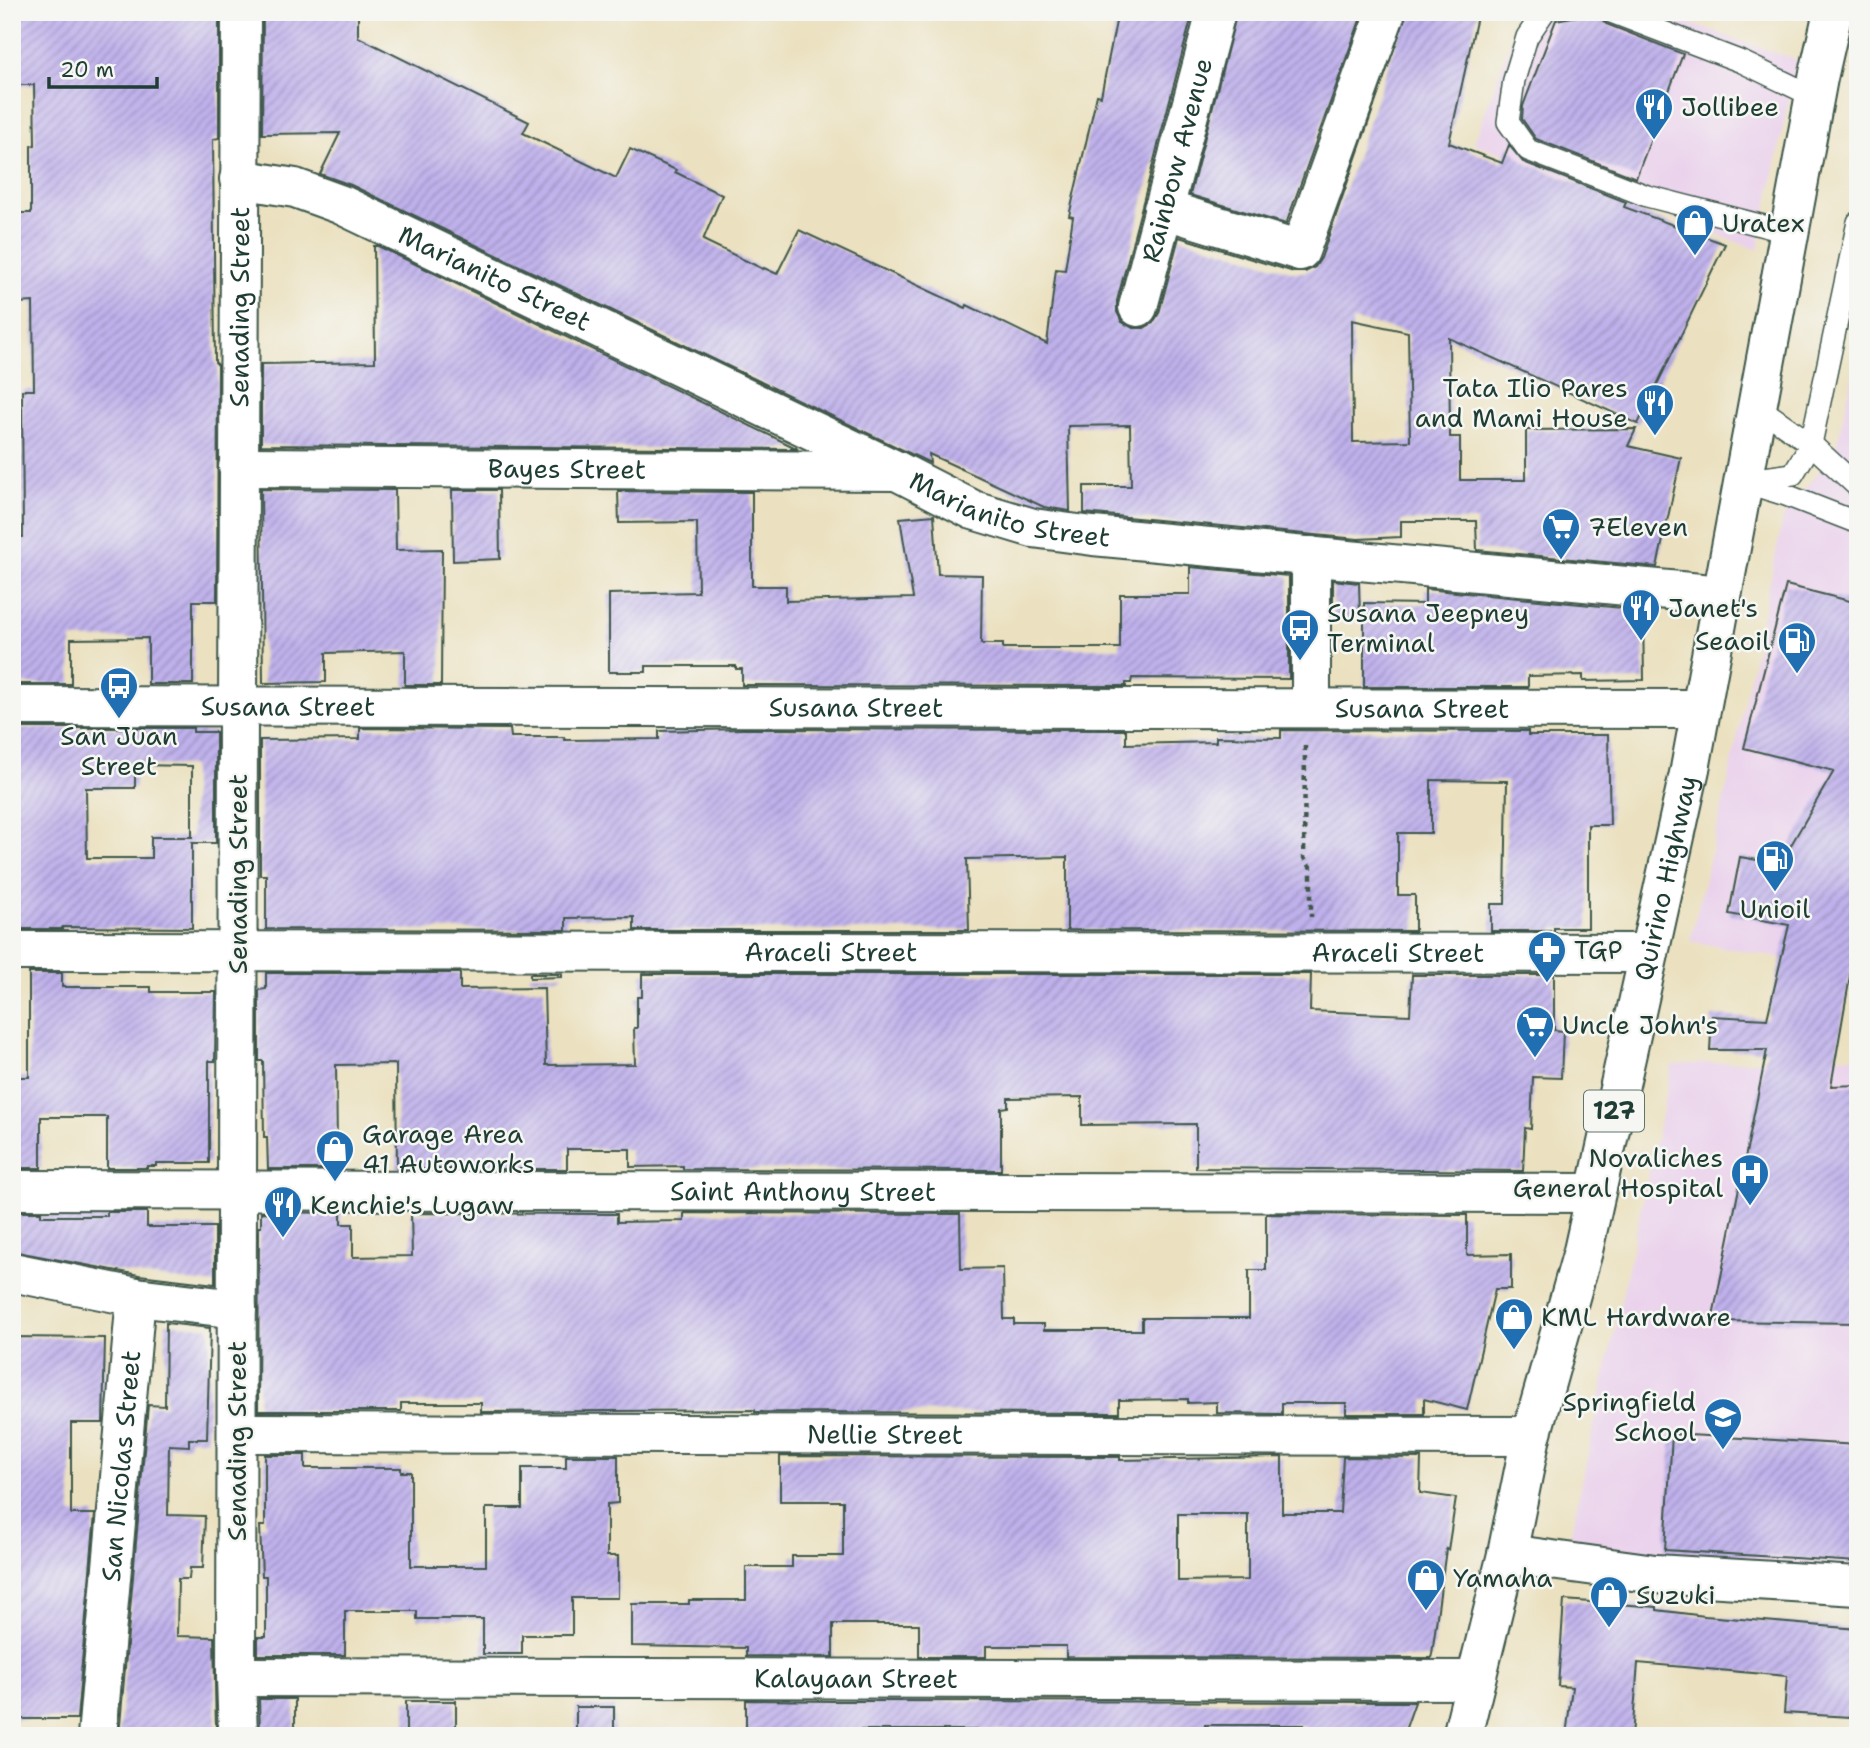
<svg xmlns="http://www.w3.org/2000/svg" width="1870" height="1748" font-family="'Shantell Sans',sans-serif">
<style>
.built{fill:#ead1ec}
.building{fill:url(#building-hatch);fill-rule:evenodd}
.lines{fill:none;stroke-linecap:round;stroke-linejoin:round}
.lane-casing{stroke:#3e5649;stroke-width:24}
.street-casing{stroke:#3e5649;stroke-width:42}
.secondary-casing{stroke:#3e5649;stroke-width:42}
.primary-casing{stroke:#3e5649;stroke-width:42}
.path{stroke:#3e5649;stroke-width:4.5;stroke-dasharray:5 5;stroke-linecap:butt}
.lane{stroke:#fff;stroke-width:21}
.street{stroke:#fff;stroke-width:38}
.secondary{stroke:#fff;stroke-width:38}
.primary{stroke:#fff;stroke-width:38}
.labels{text-anchor:middle;stroke-width:5;stroke-linejoin:round;paint-order:stroke}
.shield{fill:#f6f6f2;stroke:#60746d;stroke-width:2}
.shield-label{font-size:24px;font-weight:bold;fill:#1f3d34}
.poi-label{font-size:26px;fill:#1f3d34;stroke:#f6f6f2;text-anchor:start}
.street-label{font-size:26px;fill:#1f3d34;stroke:#f6f6f2}
</style>
<defs>
<pattern id="building-hatch" width="6" height="6" patternUnits="userSpaceOnUse" patternTransform="scale(1.75)"><rect width="6" height="6" fill="#c0b1ec"/><path d="M-1 1l2-2M0 6l6-6M5 7l2-2" fill="none" stroke="#9b91c0"/></pattern>
</defs>
<rect width="100%" height="100%" fill="#f6f6f2"/>
<filter id="ink" filterUnits="userSpaceOnUse"><feTurbulence type="fractalNoise" baseFrequency=".0143" numOctaves="2"/><feDisplacementMap in="SourceGraphic" scale="14" xChannelSelector="R" yChannelSelector="G"/><feConvolveMatrix kernelMatrix="1 2 1 2 8 2 1 2 1" color-interpolation-filters="sRGB"/></filter>
<filter id="wash" filterUnits="userSpaceOnUse"><feTurbulence type="fractalNoise" baseFrequency=".00686" numOctaves="4" result="noise"/><feDisplacementMap in="SourceGraphic" scale="28" xChannelSelector="R" yChannelSelector="G"/><feGaussianBlur stdDeviation="1.57" result="paint"/><feColorMatrix in="noise" values="0 0 0 0 0 0 0 0 0 0 0 0 0 0 0 0 0 1.4 0 .05"/><feComposite in="paint" operator="in"/></filter>
<g filter="url(#wash)">
<rect width="100%" height="100%" fill="#ebe1c0"/>
<g class="built">
<polygon points="1521,12 1655,12 1797,60 1758,250 1474,143"/>
<polygon points="1858,353 1858,972 1690,941 1727,786 1784,515 1835,451"/>
<polygon points="1858,1056 1858,1571 1657,1556 1568,1546 1672,1065"/>
</g>
<g id="blocks">
<g class="building">
<polygon points="12,12 219,12 219,138 213,139 215,362 218,365 217,601 193,601 193,684 148,684 148,638 71,639 71,684 12,684 12,591 17,591 17,537 23,537 22,390 34,390 33,302 17,303 16,259 19,258 19,213 31,213 31,146 35,145 34,85 15,85"/>
<path d="M 263,12 L 358,12 L 358,37 L 529,122 L 523,133 L 616,178 L 630,149 L 676,170 L 675,172 L 722,195 L 703,240 L 763,269 L 764,268 L 777,274 L 799,230 L 966,308 L 967,305 L 1047,344 L 1056,269 L 1065,270 L 1073,217 L 1069,216 L 1097,95 L 1101,96 L 1118,12 L 1193,12 L 1117,301 L 1117,312 L 1122,322 L 1133,328 L 1144,328 L 1153,323 L 1159,313 L 1179,237 L 1294,272 L 1305,272 L 1315,267 L 1321,258 L 1407,12 L 1478,12 L 1449,143 L 1502,163 L 1509,145 L 1523,162 L 1626,202 L 1624,207 L 1725,244 L 1638,424 L 1449,338 L 1450,437 L 1460,437 L 1460,480 L 1526,480 L 1526,430 L 1636,429 L 1628,446 L 1681,458 L 1657,567 L 1477,550 L 1476,521 L 1401,521 L 1401,537 L 1358,539 L 1084,513 L 1084,486 L 1131,486 L 1130,425 L 1068,426 L 1070,511 L 1044,507 L 929,454 L 930,463 L 351,185 L 320,174 L 340,133 L 262,134 ZM 1352,320 L 1408,332 L 1410,441 L 1353,442 Z"/>
<polygon points="1237,12 1363,12 1286,224 1190,195"/>
<polygon points="1593,13 1598,15 1606,24 1683,54 1636,178 1536,139 1522,119 1523,106 1556,20"/>
<polygon points="374,246 378,246 798,449 261,445 261,364 375,362"/>
<polygon points="261,489 395,490 396,550 442,549 441,685 405,685 405,651 326,653 326,682 263,683"/>
<polygon points="452,490 499,490 500,559 453,561"/>
<polygon points="618,491 752,492 752,586 786,586 786,601 913,598 900,518 934,515 938,574 982,575 981,644 1003,644 1003,648 1120,648 1120,594 1190,594 1190,567 1289,576 1289,679 1132,678 1131,683 1126,683 1126,686 742,685 742,669 736,669 736,666 646,666 646,672 609,672 609,594 698,592 697,522 619,523"/>
<polygon points="1333,580 1359,583 1360,617 1333,618"/>
<polygon points="1786,585 1858,603 1858,960 1853,959 1831,1086 1858,1085 1858,1323 1712,1321 1767,1050 1710,1050 1712,1016 1767,1019 1789,925 1729,914 1740,857 1780,864 1834,771 1744,748"/>
<polygon points="1425,589 1643,610 1644,680 1583,681 1583,675 1528,676 1528,687 1364,687 1364,603 1425,604"/>
<path d="M 12,728 L 193,728 L 193,732 L 216,732 L 216,843 L 192,843 L 192,928 L 62,927 L 62,929 L 12,929 ZM 135,765 L 192,766 L 192,837 L 151,837 L 151,858 L 87,858 L 86,788 L 135,788 Z"/>
<polygon points="360,728 510,729 511,737 564,737 565,740 659,739 659,731 743,729 1126,730 1126,744 1216,742 1216,737 1281,738 1281,730 1528,731 1528,735 1608,735 1610,825 1588,825 1588,928 1554,928 1554,931 1491,931 1491,904 1505,904 1507,781 1431,780 1431,833 1398,833 1398,895 1415,895 1415,931 1067,930 1067,857 967,859 969,930 634,930 634,917 566,918 566,930 266,929 266,875 260,875 260,740 360,739"/>
<polygon points="29,973 62,973 62,987 151,987 151,992 216,992 215,1061 209,1061 209,1163 156,1163 156,1166 147,1166 147,1168 107,1168 107,1117 41,1117 41,1168 12,1168 12,1077 29,1077"/>
<polygon points="266,973 460,973 460,989 544,988 546,1065 635,1064 634,1028 637,1028 637,997 642,997 642,974 1311,974 1310,1011 1410,1015 1412,975 1554,975 1554,1030 1563,1031 1561,1078 1533,1077 1531,1129 1525,1128 1523,1171 1196,1168 1196,1124 1082,1125 1082,1097 1008,1098 1008,1107 1001,1108 1001,1170 683,1169 683,1166 630,1167 630,1149 567,1149 567,1169 397,1169 396,1064 336,1065 337,1145 339,1145 340,1169 268,1169 267,1137 264,1137 263,1061 259,1061 259,990 266,989"/>
<polygon points="530,974 562,974 562,977 530,978"/>
<polygon points="12,1212 41,1212 41,1216 107,1216 107,1212 147,1212 147,1227 215,1227 215,1284 139,1275 12,1251"/>
<polygon points="261,1212 341,1213 341,1224 353,1224 353,1257 412,1256 411,1213 617,1214 617,1222 684,1221 684,1213 960,1214 961,1269 1003,1268 1004,1319 1014,1319 1014,1324 1044,1324 1044,1330 1142,1330 1142,1318 1249,1318 1249,1270 1266,1270 1266,1214 1467,1215 1467,1255 1511,1254 1511,1289 1495,1289 1467,1410 1424,1399 1424,1414 1346,1414 1346,1403 1282,1403 1282,1414 1217,1413 1217,1402 1188,1403 1188,1399 1119,1400 1119,1413 755,1412 755,1410 481,1412 481,1403 401,1403 401,1411 258,1411 259,1227 261,1227"/>
<polygon points="166,1323 210,1328 207,1439 189,1439 189,1446 169,1445 168,1515 205,1516 203,1568 190,1568 189,1579 178,1579 177,1636 214,1637 216,1731 178,1731 178,1736 119,1736 148,1405 165,1406"/>
<polygon points="12,1337 105,1338 103,1423 71,1423 71,1514 95,1514 77,1719 12,1719"/>
<polygon points="1672,1434 1858,1445 1858,1562 1665,1550"/>
<polygon points="265,1455 305,1455 305,1468 401,1468 401,1472 411,1472 411,1566 486,1566 486,1508 522,1508 522,1468 566,1468 566,1456 618,1456 618,1503 607,1504 607,1556 618,1556 618,1598 572,1598 572,1635 522,1635 522,1654 483,1654 483,1619 417,1619 417,1611 345,1611 345,1655 258,1655 258,1637 266,1637 266,1576 262,1576 260,1526 265,1526"/>
<path d="M 780,1456 L 1120,1457 L 1120,1460 L 1282,1457 L 1282,1513 L 1340,1513 L 1343,1457 L 1421,1458 L 1420,1493 L 1456,1498 L 1448,1550 L 1446,1549 L 1432,1654 L 1431,1658 L 1066,1657 L 1066,1646 L 986,1646 L 986,1657 L 919,1657 L 919,1624 L 833,1624 L 833,1657 L 746,1656 L 746,1648 L 632,1646 L 632,1604 L 689,1604 L 689,1600 L 746,1600 L 746,1567 L 792,1567 L 792,1556 L 843,1556 L 843,1501 L 780,1501 ZM 1178,1514 L 1248,1514 L 1248,1580 L 1178,1581 Z"/>
<polygon points="1564,1600 1657,1607 1657,1610 1705,1616 1858,1629 1858,1686 1852,1686 1850,1717 1784,1713 1787,1676 1638,1663 1632,1736 1566,1736 1572,1687 1558,1686"/>
<polygon points="259,1699 295,1699 295,1736 260,1736"/>
<polygon points="746,1700 833,1701 1415,1702 1403,1736 1305,1736 1304,1725 1205,1725 1205,1736 1013,1736 1013,1730 813,1730 813,1736 746,1736"/>
<rect x="406" y="1701" width="50" height="35"/>
<rect x="576" y="1707" width="38" height="29"/>
</g>
</g>
</g>
<g filter="url(#ink)">
<use href="#blocks" fill-opacity="0" stroke="#3e5649" stroke-width="2"/>
<g class="lines">
<defs>
<g id="lane">
<polyline points="1544,12 1527,37 1514,80 1508,122 1528,150 1647,196 1791,233"/>
<polyline points="1611,12 1742,62 1815,97"/>
<polyline points="1757,406 1811,444 1858,487"/>
<polyline points="1742,481 1793,474 1811,444 1858,222"/>
<polyline points="1747,483 1786,495 1858,523"/>
</g>
<g id="street">
<path id="s1" d="M 239,179 L 295,188 L 342,205 L 897,471"/>
<polyline points="1163,209 1300,251 1386,12"/>
<path id="s2" d="M 1138,307 L 1216,12"/>
<polyline points="238,706 236,1677 238,1736"/>
<polyline points="1311,708 1311,556"/>
<path id="s3" d="M 12,951 L 1649,953"/>
<path id="s4" d="M 12,1190 L 1595,1193"/>
<polyline points="12,1272 136,1297 237,1309"/>
<path id="s5" d="M 237,1433 L 1531,1436"/>
<polyline points="1507,1554 1655,1574 1858,1586"/>
<path id="s6" d="M 236,1677 L 1474,1680"/>
<path id="s7" d="M 97,1736 L 136,1297"/>
</g>
<g id="secondary">
<path id="s8" d="M 238,467 L 897,471 L 973,510 L 1033,528 L 1093,536 L 1722,595"/>
<path id="s9" d="M 12,706 L 1700,709"/>
<path id="s10" d="M 238,706 L 241,12"/>
</g>
<g id="primary">
<path id="s11" d="M 1462,1736 L 1507,1554 L 1531,1436 L 1583,1251 L 1690,769 L 1818,78 L 1833,12"/>
</g>
</defs>
<use href="#lane" class="lane-casing"/>
<use href="#street" class="street-casing"/>
<use href="#secondary" class="secondary-casing"/>
<use href="#primary" class="primary-casing"/>
<polyline class="path" points="1305,746 1304,858 1311,868 1311,917"/>
<use href="#lane" class="lane"/>
<use href="#street" class="street"/>
<use href="#secondary" class="secondary"/>
<use href="#primary" class="primary"/>
</g>
</g>
<defs>
<symbol id="restaurant-pin" viewBox="-11 -11 22 30"><path d="M0 17L-7.5 6A9.5 9.5 0 1 1 7.5 6Z" fill="#1f6fb2" stroke="#f6f6f2"/><path d="M-5-6h1v4h1v-4h1v4h1v-4h1v5L-1.5 .5V6h-2V.5L-5-1ZM5-6V6H3V1.5H1.5Q1.5-4 5-6Z" fill="#fff"/></symbol>
<symbol id="shop-pin" viewBox="-11 -11 22 30"><path d="M0 17L-7.5 6A9.5 9.5 0 1 1 7.5 6Z" fill="#1f6fb2" stroke="#f6f6f2"/><path d="M-5-2.5h2.3a2.7 3.5 0 0 1 5.4 0H5L5.5 6h-11ZM-1.5-2.5h3a1.5 2.3 0 0 0-3 0Z" fill="#fff"/></symbol>
<symbol id="supermarket-pin" viewBox="-11 -11 22 30"><path d="M0 17L-7.5 6A9.5 9.5 0 1 1 7.5 6Z" fill="#1f6fb2" stroke="#f6f6f2"/><path d="M-6-5.5h2.5l.6 2H6L4.5 2H-2.5L-4.4-4H-6ZM-1.5 3.2a1.3 1.3 0 1 0 .1 0ZM3 3.2a1.3 1.3 0 1 0 .1 0Z" fill="#fff"/></symbol>
<symbol id="bus-pin" viewBox="-11 -11 22 30"><path d="M0 17L-7.5 6A9.5 9.5 0 1 1 7.5 6Z" fill="#1f6fb2" stroke="#f6f6f2"/><path d="M-5-6H5V4H4V6H2V4H-2V6H-4V4H-5ZM-3.5-4V0h7V-4ZM-3.5 1.2v1.5H-2V1.2ZM2 1.2v1.5H3.5V1.2Z" fill="#fff"/></symbol>
<symbol id="fuel-pin" viewBox="-11 -11 22 30"><path d="M0 17L-7.5 6A9.5 9.5 0 1 1 7.5 6Z" fill="#1f6fb2" stroke="#f6f6f2"/><path d="M-5.5-6h7V0h2V4h1.3V-2.5L3-4.5l.8-.8L6-3V5H2.5V1h-1V6h-7ZM-4.2-4.7v3.2H.2V-4.7Z" fill="#fff"/></symbol>
<symbol id="pharmacy-pin" viewBox="-11 -11 22 30"><path d="M0 17L-7.5 6A9.5 9.5 0 1 1 7.5 6Z" fill="#1f6fb2" stroke="#f6f6f2"/><path d="M-2-6h4v4h4v4h-4v4h-4v-4h-4v-4h4Z" fill="#fff"/></symbol>
<symbol id="hospital-pin" viewBox="-11 -11 22 30"><path d="M0 17L-7.5 6A9.5 9.5 0 1 1 7.5 6Z" fill="#1f6fb2" stroke="#f6f6f2"/><path d="M-5-5h3v3.5h4V-5h3V5h-3V1.5h-4V5h-3Z" fill="#fff"/></symbol>
<symbol id="school-pin" viewBox="-11 -11 22 30"><path d="M0 17L-7.5 6A9.5 9.5 0 1 1 7.5 6Z" fill="#1f6fb2" stroke="#f6f6f2"/><path d="M0-5L7-2L0 1L-7-2ZM-4 1L0 2.5L4 1V4Q0 6-4 4Z" fill="#fff"/></symbol>
</defs>
<g fill-rule="evenodd">
<use href="#restaurant-pin" x="1632" y="85" width="44" height="60"/>
<use href="#shop-pin" x="1673" y="201" width="44" height="60"/>
<use href="#restaurant-pin" x="1633" y="381" width="44" height="60"/>
<use href="#supermarket-pin" x="1539" y="505" width="44" height="60"/>
<use href="#restaurant-pin" x="1619" y="586" width="44" height="60"/>
<use href="#bus-pin" x="1278" y="606" width="44" height="60"/>
<use href="#fuel-pin" x="1775" y="619" width="44" height="60"/>
<use href="#bus-pin" x="97" y="664" width="44" height="60"/>
<use href="#fuel-pin" x="1753" y="837" width="44" height="60"/>
<use href="#pharmacy-pin" x="1525" y="928" width="44" height="60"/>
<use href="#supermarket-pin" x="1513" y="1003" width="44" height="60"/>
<use href="#shop-pin" x="313" y="1127" width="44" height="60"/>
<use href="#hospital-pin" x="1728" y="1151" width="44" height="60"/>
<use href="#restaurant-pin" x="261" y="1183" width="44" height="60"/>
<use href="#shop-pin" x="1492" y="1295" width="44" height="60"/>
<use href="#school-pin" x="1701" y="1395" width="44" height="60"/>
<use href="#shop-pin" x="1404" y="1556" width="44" height="60"/>
<use href="#shop-pin" x="1587" y="1573" width="44" height="60"/>
</g>
<g class="labels">
<rect class="shield" x="1584" y="1090.5" width="60" height="41" rx="5"/>
<g class="shield-label">
<text x="1614" y="1119">127</text>
</g>
<g class="poi-label">
<text x="1681" y="116">Jollibee</text>
<text x="1722" y="232">Uratex</text>
<text x="1628" y="397" text-anchor="end">Tata Ilio Pares<tspan x="1628" dy="30">and Mami House</tspan></text>
<text x="1588" y="536">7Eleven</text>
<text x="1668" y="617">Janet's</text>
<text x="1327" y="622">Susana Jeepney<tspan x="1327" dy="30">Terminal</tspan></text>
<text x="1770" y="650" text-anchor="end">Seaoil</text>
<text x="119" y="745" text-anchor="middle">San Juan<tspan x="119" dy="30">Street</tspan></text>
<text x="1775" y="918" text-anchor="middle">Unioil</text>
<text x="1574" y="959">TGP</text>
<text x="1562" y="1034">Uncle John's</text>
<text x="362" y="1143">Garage Area<tspan x="362" dy="30">41 Autoworks</tspan></text>
<text x="1723" y="1167" text-anchor="end">Novaliches<tspan x="1723" dy="30">General Hospital</tspan></text>
<text x="310" y="1214">Kenchie's Lugaw</text>
<text x="1541" y="1326">KML Hardware</text>
<text x="1696" y="1411" text-anchor="end">Springfield<tspan x="1696" dy="30">School</tspan></text>
<text x="1453" y="1587">Yamaha</text>
<text x="1636" y="1604">Suzuki</text>
</g>
<g class="street-label">
<text dy="9" stroke="none"><textPath href="#s2" startOffset="152">Rainbow Avenue</textPath></text>
<text dy="9" stroke="none"><textPath href="#s1" startOffset="276">Marianito Street</textPath></text>
<text dy="9" stroke="none"><textPath href="#s10" startOffset="399">Senading Street</textPath></text>
<text dy="9" stroke="none"><textPath href="#s8" startOffset="329">Bayes Street</textPath></text>
<text dy="9" stroke="none"><textPath href="#s8" startOffset="780">Marianito Street</textPath></text>
<text dy="9" stroke="none"><textPath href="#s9" startOffset="276">Susana Street</textPath></text>
<text dy="9" stroke="none"><textPath href="#s9" startOffset="844">Susana Street</textPath></text>
<text dy="9" stroke="none"><textPath href="#s9" startOffset="1410">Susana Street</textPath></text>
<text transform="translate(238 874) rotate(-90)" y="9">Senading Street</text>
<text dy="9" stroke="none"><textPath href="#s11" startOffset="882">Quirino Highway</textPath></text>
<text dy="9" stroke="none"><textPath href="#s3" startOffset="819">Araceli Street</textPath></text>
<text dy="9" stroke="none"><textPath href="#s3" startOffset="1386">Araceli Street</textPath></text>
<text dy="9" stroke="none"><textPath href="#s4" startOffset="791">Saint Anthony Street</textPath></text>
<text dy="9" stroke="none"><textPath href="#s5" startOffset="648">Nellie Street</textPath></text>
<text transform="translate(237 1441) rotate(-90)" y="9">Senading Street</text>
<text dy="9" stroke="none"><textPath href="#s7" startOffset="271">San Nicolas Street</textPath></text>
<text dy="9" stroke="none"><textPath href="#s6" startOffset="620">Kalayaan Street</textPath></text>
</g>
</g>
<rect width="1870" height="1748" fill="none" stroke="#f6f6f2" stroke-width="42"/>
<path d="M49 77v10h108v-10" fill="none" stroke="#1f3d34" stroke-width="3.5"/>
<text x="60" y="77" font-size="21" fill="#1f3d34" stroke="#f6f6f2" stroke-width="5" paint-order="stroke">20 m</text>
</svg>
